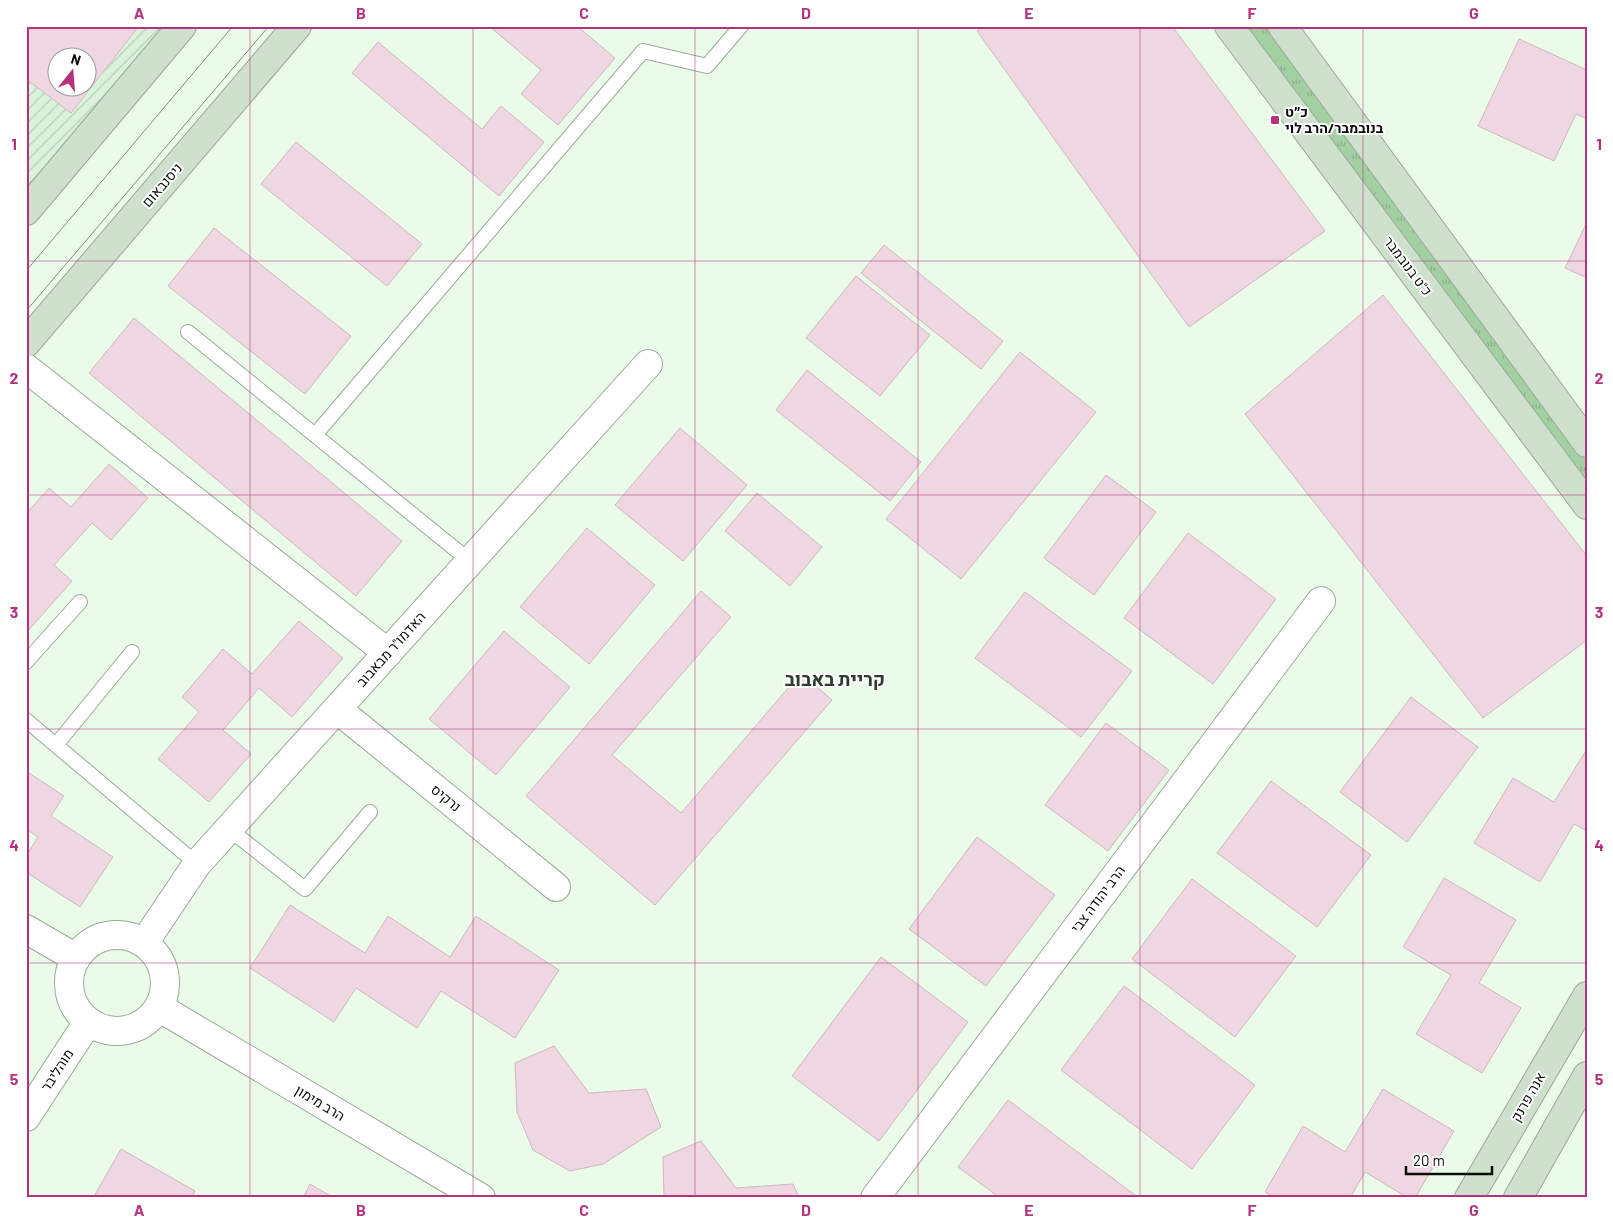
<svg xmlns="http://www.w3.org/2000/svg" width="1613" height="1224" font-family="Barlow,Heebo,sans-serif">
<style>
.industrial{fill:url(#industrial-furrows);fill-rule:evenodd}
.grass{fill:url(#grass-tufts)}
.building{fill:#eed7e1;stroke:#cfb8c2;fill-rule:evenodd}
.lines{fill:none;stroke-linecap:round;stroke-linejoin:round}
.lane-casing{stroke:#9aaa99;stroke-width:16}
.street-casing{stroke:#9aaa99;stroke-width:30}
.secondary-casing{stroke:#9aaa99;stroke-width:30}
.lane{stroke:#fff;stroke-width:14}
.street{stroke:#fff;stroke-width:28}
.secondary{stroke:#cde1cd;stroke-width:28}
.tram{stroke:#838f83;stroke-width:1}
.grid{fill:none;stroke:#b5337c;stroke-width:1;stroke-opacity:0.55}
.poi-dot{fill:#b5337c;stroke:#fff;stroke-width:2}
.labels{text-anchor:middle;stroke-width:4;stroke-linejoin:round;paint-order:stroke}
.poi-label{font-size:14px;font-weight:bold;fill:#080d08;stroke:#fff;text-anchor:start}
.street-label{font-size:14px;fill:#080d08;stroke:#fff}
.district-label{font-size:19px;font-weight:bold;fill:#2f3c2f;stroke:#fff}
.neatline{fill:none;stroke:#b5337c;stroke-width:2}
.grid-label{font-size:16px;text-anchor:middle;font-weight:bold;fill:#b5337c}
</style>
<defs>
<pattern id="industrial-furrows" width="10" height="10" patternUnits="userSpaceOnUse" patternTransform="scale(1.25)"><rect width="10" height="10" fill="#dbf2da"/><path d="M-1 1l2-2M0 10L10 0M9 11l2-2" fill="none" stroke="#baceba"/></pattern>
<pattern id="grass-tufts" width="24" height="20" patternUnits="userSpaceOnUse" patternTransform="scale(1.25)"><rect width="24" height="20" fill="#a3d0a2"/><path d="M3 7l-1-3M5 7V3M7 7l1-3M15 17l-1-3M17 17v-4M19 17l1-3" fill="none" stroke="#8bb18a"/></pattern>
</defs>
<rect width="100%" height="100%" fill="#eafbe9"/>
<path class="industrial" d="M 26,26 L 164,26 L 26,189 ZM 58,58 L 88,58 L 88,88 L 58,88 Z"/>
<polygon class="grass" points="1229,26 1282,26 1587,443 1587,505"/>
<g class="building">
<path d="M 26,26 L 139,26 L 71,113 L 26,79 ZM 58,58 L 88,58 L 88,88 L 58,88 Z"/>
<polygon points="489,26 577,26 615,58 558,125 521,94 541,70"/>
<polygon points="984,26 1172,26 1325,231 1189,327 977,31"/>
<polygon points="1519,39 1587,70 1587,119 1576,114 1554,161 1478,126"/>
<polygon points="378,42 482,129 501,106 544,142 499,196 352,73"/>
<polygon points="296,142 422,244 387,286 261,184"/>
<polygon points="1587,222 1587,278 1565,268"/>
<polygon points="214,228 351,336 305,394 168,286"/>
<polygon points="884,245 1003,341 981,369 861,273"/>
<polygon points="856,276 930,335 880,396 806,338"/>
<polygon points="1383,295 1587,556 1587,640 1483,718 1245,414"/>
<polygon points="134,318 402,541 356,596 89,373"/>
<polygon points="1020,352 1096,412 961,579 886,519"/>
<polygon points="807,370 921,462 890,501 776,410"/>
<polygon points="680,428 747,485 683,561 615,505"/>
<polygon points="109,464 148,498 111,540 92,523 54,565 72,581 26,633 26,514 49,488 71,507"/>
<polygon points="1106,475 1156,512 1094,595 1044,558"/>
<polygon points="757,493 822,547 790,586 725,531"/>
<polygon points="587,528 655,585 589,664 520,607"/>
<polygon points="1188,533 1276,599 1213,684 1124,618"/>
<polygon points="701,591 731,617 612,755 681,813 801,673 832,700 655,905 526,796"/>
<polygon points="1025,592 1132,671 1081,737 975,658"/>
<polygon points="299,621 343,658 292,717 259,688 223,730 251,754 209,802 158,759 199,712 182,697 223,649 252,674"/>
<polygon points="504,631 570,687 496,775 429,719"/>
<polygon points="1411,697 1478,747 1407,842 1340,792"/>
<polygon points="1106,723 1169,770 1108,851 1045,805"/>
<polygon points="1587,749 1587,831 1574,824 1540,882 1474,843 1513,778 1554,802"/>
<polygon points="26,771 64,796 51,816 113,857 80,907 26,872 26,856 38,837 26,829"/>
<polygon points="1271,781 1371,855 1317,927 1217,853"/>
<polygon points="977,837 1055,895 986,986 909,929"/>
<polygon points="1444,878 1516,920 1479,983 1521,1008 1482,1073 1416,1034 1451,975 1403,947"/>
<polygon points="1192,879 1296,956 1235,1037 1132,959"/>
<polygon points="290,905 365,953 388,916 450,957 476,916 559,970 515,1038 441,991 417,1028 356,988 334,1022 250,968"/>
<polygon points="881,957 968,1022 879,1141 792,1076"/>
<polygon points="1124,986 1255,1085 1192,1169 1061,1070"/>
<polygon points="554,1046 589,1093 646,1089 661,1127 603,1164 570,1171 533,1150 517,1112 515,1063"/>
<polygon points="1383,1089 1454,1131 1415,1198 1408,1198 1365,1172 1350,1198 1275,1198 1265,1192 1303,1126 1345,1152"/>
<polygon points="1008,1100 1139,1198 1000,1198 958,1167"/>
<polygon points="701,1141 736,1188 793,1184 799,1198 664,1198 663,1157"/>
<polygon points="121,1149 195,1191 191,1198 93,1198"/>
<polygon points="310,1184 334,1198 303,1198"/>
</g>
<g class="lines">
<defs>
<g id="lane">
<polyline points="188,332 471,562"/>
<polyline points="315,435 643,51 707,66 741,26"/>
<polyline points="26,662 80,602"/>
<polyline points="26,720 197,864"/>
<polyline points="56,745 132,652"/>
<polyline points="229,829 305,889 370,812"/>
</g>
<g id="street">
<polyline points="26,368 388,653"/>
<polyline points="337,709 556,887"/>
<polyline points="26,929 76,958"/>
<circle cx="117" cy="983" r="48"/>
<polyline points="144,943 197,864 648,364"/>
<polyline points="160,1008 481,1198"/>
<polyline points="26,1117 88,1022"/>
<polyline points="875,1198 1321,601"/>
</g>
<g id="secondary">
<polyline points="1229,26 1587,505"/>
<polyline points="1282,26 1587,443"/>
<polyline points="26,211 182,26"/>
<polyline points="26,343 297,26"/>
<polyline points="1469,1198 1587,996"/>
<polyline points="1518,1198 1587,1076"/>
</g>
</defs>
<use href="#lane" class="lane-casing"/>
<use href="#street" class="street-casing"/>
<use href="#secondary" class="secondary-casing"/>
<use href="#lane" class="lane"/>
<use href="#street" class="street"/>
<use href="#secondary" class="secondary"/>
<g class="tram">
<polyline points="26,271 233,26"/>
<polyline points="26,311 269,26"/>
</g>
</g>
<path class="grid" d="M 250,26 L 250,1198M 473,26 L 473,1198M 695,26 L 695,1198M 918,26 L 918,1198M 1140,26 L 1140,1198M 1363,26 L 1363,1198M 26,261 L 1587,261M 26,495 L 1587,495M 26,729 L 1587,729M 26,963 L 1587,963"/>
<rect class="poi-dot" x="1270" y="115" width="10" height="10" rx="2.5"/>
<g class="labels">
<g class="poi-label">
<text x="1285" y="117">כ״ט<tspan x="1285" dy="16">בנובמבר/הרב לוי</tspan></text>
</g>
<g class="street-label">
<text transform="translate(162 185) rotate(-49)" y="5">ניסנבאום</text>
<text transform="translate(1408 266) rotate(53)" y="5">כ"ט בנובמבר</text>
<text transform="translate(391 649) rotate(-48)" y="5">האדמו"ר מבאבוב</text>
<text transform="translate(446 798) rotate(39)" y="5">נרקיס</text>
<text transform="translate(1098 899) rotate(-53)" y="5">הרב יהודה צבי</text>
<text transform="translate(57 1070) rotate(-57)" y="5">מוהליבר</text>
<text transform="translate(1528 1097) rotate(-60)" y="5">אנה פרנק</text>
<text transform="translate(320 1103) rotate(31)" y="5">הרב מימון</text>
</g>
<g class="district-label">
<text x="835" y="686">קריית באבוב</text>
</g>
</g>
<rect width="1613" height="1224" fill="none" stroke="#ffffff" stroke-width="55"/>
<g transform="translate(72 72) rotate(17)"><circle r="24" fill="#ffffff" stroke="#9c9e9c"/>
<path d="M0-4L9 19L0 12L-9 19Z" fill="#b5337c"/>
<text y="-8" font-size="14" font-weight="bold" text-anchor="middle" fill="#080d08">N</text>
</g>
<path d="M1406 1166v8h86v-8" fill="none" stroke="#080d08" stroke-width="2.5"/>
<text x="1413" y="1166" font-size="15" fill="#080d08" stroke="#ffffff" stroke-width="4" paint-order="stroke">20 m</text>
<rect x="28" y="28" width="1558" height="1168" class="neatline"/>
<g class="grid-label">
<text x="139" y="19">A</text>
<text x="361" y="19">B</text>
<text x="584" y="19">C</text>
<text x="806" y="19">D</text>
<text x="1029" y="19">E</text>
<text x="1252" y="19">F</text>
<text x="1474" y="19">G</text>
<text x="14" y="150">1</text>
<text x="1599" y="150">1</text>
<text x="14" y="384">2</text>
<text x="1599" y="384">2</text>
<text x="14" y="618">3</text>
<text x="1599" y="618">3</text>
<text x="14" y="851">4</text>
<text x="1599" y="851">4</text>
<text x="14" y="1085">5</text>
<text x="1599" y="1085">5</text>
<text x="139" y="1216">A</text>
<text x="361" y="1216">B</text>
<text x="584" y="1216">C</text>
<text x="806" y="1216">D</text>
<text x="1029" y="1216">E</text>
<text x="1252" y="1216">F</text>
<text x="1474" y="1216">G</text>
</g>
</svg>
